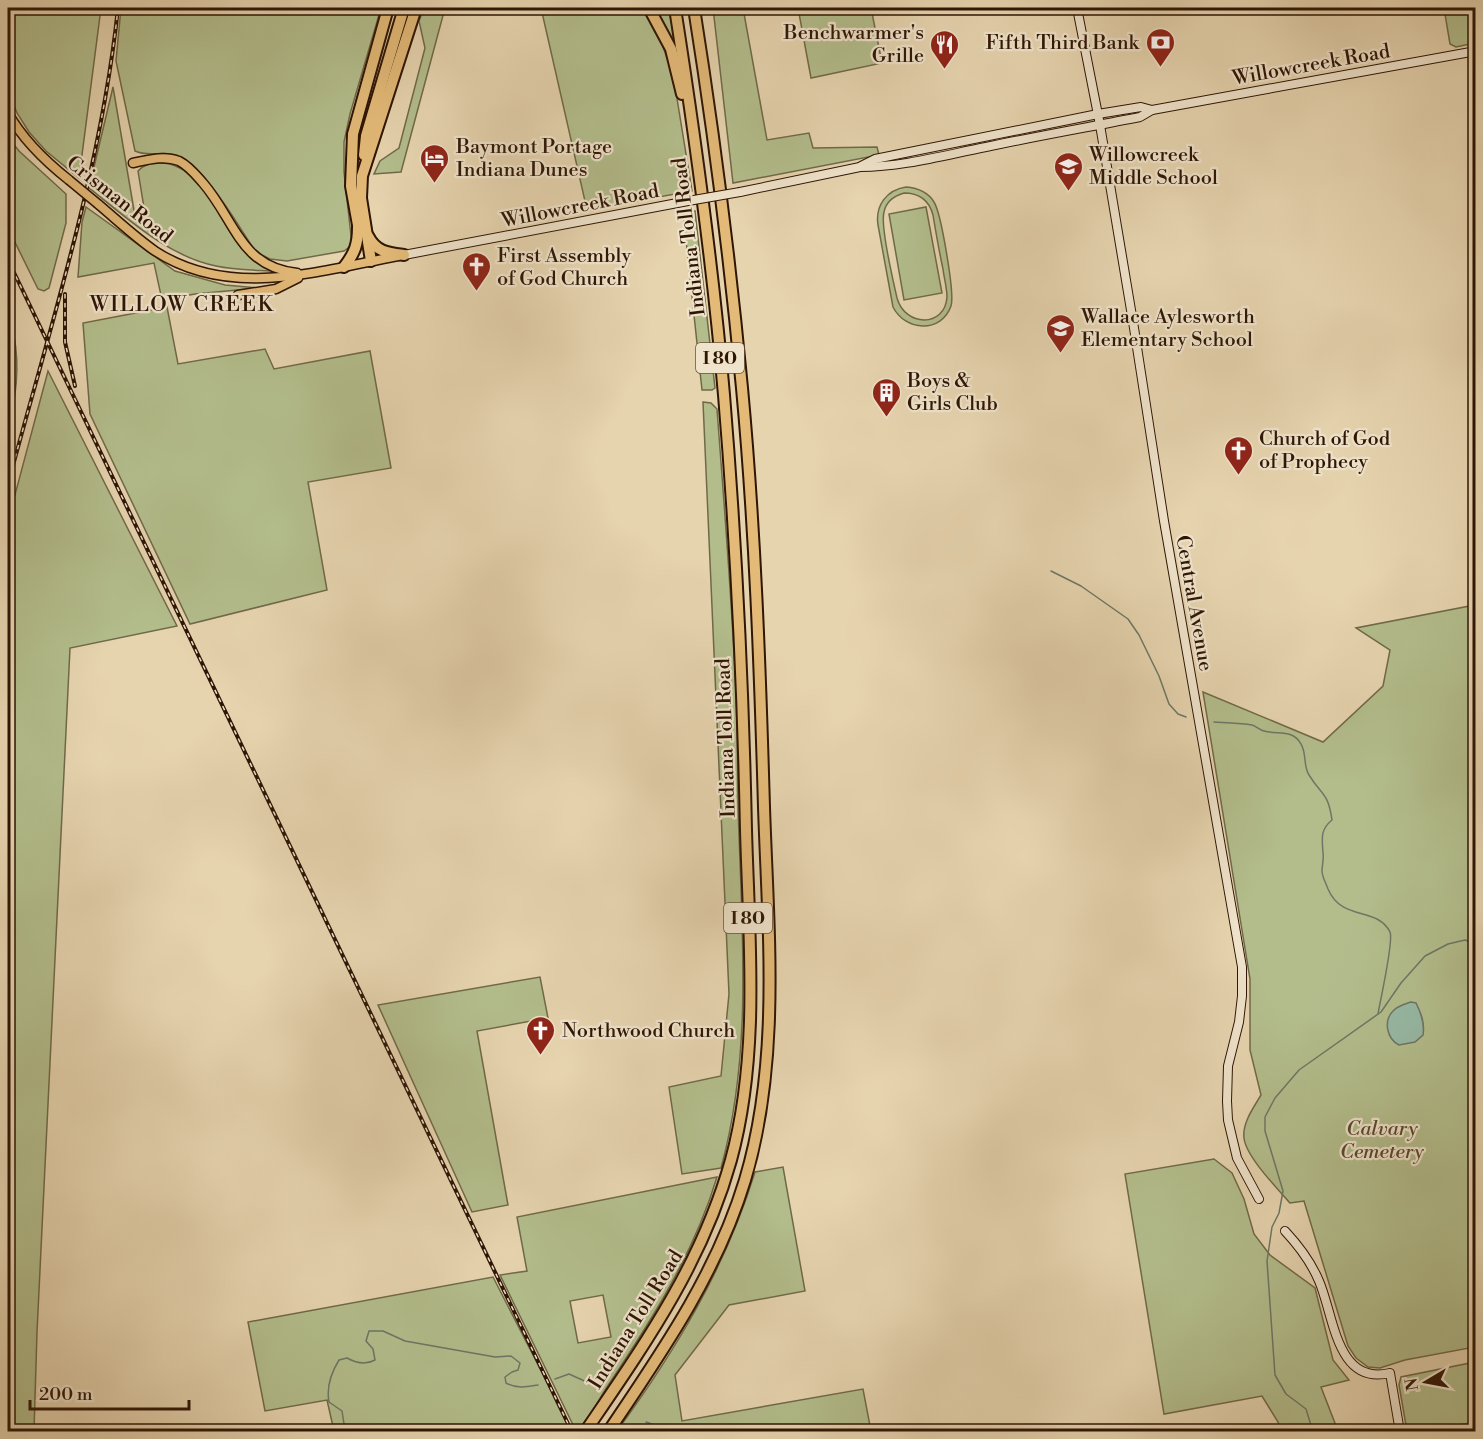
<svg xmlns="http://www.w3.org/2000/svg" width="1483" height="1439" font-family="'Libre Bodoni',serif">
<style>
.green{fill:#b3bd8c;stroke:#706948;stroke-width:1.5;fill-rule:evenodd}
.water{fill:#97b9a5;stroke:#6d7765;stroke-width:1.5}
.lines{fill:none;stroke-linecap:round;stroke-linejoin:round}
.stream{stroke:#6d7765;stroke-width:1.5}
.secondary-casing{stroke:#2e1504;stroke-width:10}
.primary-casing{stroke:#2e1504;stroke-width:11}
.highway-casing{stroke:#2e1504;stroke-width:14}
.secondary{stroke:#efe3cb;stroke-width:8}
.primary{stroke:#e3ba78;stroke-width:8}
.highway{stroke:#e3ba78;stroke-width:10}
.rail-casing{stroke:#2e1504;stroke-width:4}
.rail{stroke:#efe3cb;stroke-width:1.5;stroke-dasharray:4.5;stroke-linecap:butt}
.secondary-bridge-casing{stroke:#2e1504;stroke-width:10;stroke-linecap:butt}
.primary-bridge-casing{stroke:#2e1504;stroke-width:11;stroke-linecap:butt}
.secondary-bridge{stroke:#efe3cb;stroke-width:8}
.primary-bridge{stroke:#e3ba78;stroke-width:8}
.labels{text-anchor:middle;stroke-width:4.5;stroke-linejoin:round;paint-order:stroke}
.shield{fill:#efe3cb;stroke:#685340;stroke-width:1.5}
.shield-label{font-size:18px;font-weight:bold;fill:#2e1504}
.poi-label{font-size:20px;fill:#2e1504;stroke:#efe3cb;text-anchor:start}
.street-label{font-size:20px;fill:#2e1504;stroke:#efe3cb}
.park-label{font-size:20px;font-style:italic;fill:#56472d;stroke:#efe3cb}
.neighbourhood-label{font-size:21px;letter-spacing:1.5px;fill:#2e1504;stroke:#efe3cb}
</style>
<rect width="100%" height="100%" fill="#e6d4af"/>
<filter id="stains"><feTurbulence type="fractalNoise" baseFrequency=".00333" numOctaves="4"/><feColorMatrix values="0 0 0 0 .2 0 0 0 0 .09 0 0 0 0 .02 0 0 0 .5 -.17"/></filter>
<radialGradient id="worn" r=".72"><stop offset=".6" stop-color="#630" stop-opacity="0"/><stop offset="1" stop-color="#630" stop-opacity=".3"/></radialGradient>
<g class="green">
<polygon points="8,8 101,8 79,178 46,151 29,132 17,113 8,90"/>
<path d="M 121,8 L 381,8 L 350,114 L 344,142 L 344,172 L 352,245 L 344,251 L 287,261 L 270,259 L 256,252 C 238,226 207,170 180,157 C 164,149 150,158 135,151 L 116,61 Z"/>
<polygon points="424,8 445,8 401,172 374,174 380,161 399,148 425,48 419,21"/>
<polygon points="541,8 643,8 659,36 673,74 692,191 587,210"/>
<polygon points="653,8 669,8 676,52"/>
<polygon points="713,8 743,8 767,140 809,133 813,148 877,147 879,155 733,183"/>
<polygon points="798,8 871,8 882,63 811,78"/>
<polygon points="1444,8 1475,8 1475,43 1456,47 1450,44"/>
<path d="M 113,87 L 136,222 L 146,220 L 138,171 C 143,165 151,163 159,163 C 201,162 219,221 242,249 C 251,259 260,265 272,271 C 253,270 234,270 216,266 C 167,256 127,218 89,188 Z"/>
<polygon points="8,137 19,151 66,194 66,223 49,288 44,291 38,289 8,228"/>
<path d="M 906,187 C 918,188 928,192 934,202 C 941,213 955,294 951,306 C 941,334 905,331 893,307 L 878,225 C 875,205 887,190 906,187 ZM 904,193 C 919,193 929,200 933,215 C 936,233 939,251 943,269 C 944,278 947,288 947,297 C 945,328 905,327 897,298 C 893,280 880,226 884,212 C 886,201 894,196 904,193 Z"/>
<polygon points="86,207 175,271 225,285 258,288 195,294 162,300 154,263 78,277 82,222"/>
<polygon points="926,207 942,293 904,300 889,214"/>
<polygon points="695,211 715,388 712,390 702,390 683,212"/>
<polygon points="167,307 178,364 265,349 274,369 370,351 391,468 308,482 327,590 190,624 90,414 83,323"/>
<path d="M 14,336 C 20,368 16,397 8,428 L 8,337 Z"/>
<polygon points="48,371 177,626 70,648 37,1332 34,1431 15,1432 11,1428 8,1349 8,521"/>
<path d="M 703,402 L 711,403 L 717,409 C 724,504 732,599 736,694 C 738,741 737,788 739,835 C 743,946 751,1059 721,1168 L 682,1174 L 669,1087 L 721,1076 L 729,994 Z"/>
<path d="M 1475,605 L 1475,1347 L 1405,1360 L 1380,1368 L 1368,1367 L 1356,1358 L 1348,1346 L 1304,1201 L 1290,1203 C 1278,1189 1246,1157 1244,1138 C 1242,1123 1254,1107 1261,1095 L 1250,1050 L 1250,979 L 1203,692 L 1323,742 L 1383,686 L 1390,650 L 1356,628 Z"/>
<polygon points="540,977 548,1018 477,1031 508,1205 472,1212 378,1005"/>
<polygon points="1214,1159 1232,1173 1244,1199 1254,1234 1270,1255 1315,1288 1333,1360 1349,1380 1321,1387 1338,1431 1281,1431 1278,1422 1262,1396 1164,1414 1125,1174"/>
<path d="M 783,1167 L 805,1291 L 729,1305 L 675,1375 L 682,1421 L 863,1389 L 871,1431 L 617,1431 C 676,1350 725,1269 755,1172 Z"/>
<path d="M 717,1177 C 694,1254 651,1321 607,1387 C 599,1399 587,1424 576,1431 L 500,1275 L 527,1271 L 517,1217 ZM 603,1295 L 611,1337 L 578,1343 L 570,1301 Z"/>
<polygon points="493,1277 572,1431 334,1431 327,1400 265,1411 248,1322"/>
<polygon points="1475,1362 1475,1422 1428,1431 1407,1431 1399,1385 1401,1377"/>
</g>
<path class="water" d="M 1411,1002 L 1416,1003 C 1421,1013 1425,1023 1423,1035 L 1415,1042 L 1399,1045 C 1387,1039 1383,1021 1393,1011 C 1397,1006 1405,1004 1411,1002 Z"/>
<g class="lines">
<g class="stream">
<polyline points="1051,571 1081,586 1128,619 1139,635 1159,676 1169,704 1178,714 1186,717"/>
<path d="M 1214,722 C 1227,723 1240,723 1252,725 C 1256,726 1259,730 1264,731 C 1278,735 1293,729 1301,744 C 1307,754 1303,766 1309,775 C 1322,796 1328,792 1332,820 C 1320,830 1322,838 1323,853 C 1324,859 1322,865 1322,871 C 1322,877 1326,883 1328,889 C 1342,922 1377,906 1390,932 C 1394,941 1380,1001 1378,1014"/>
<polyline points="555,1379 569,1374 589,1383"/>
<polyline points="646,1422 674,1432"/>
<path d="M 341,1432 L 344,1424 L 342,1411 L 329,1402 C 326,1386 331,1373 339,1360 L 347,1358 C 356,1363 366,1365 375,1360 L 373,1349 L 366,1341 L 369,1331 L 383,1331 L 405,1341 L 495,1357 L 511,1356 L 520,1363 L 518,1370 L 512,1372 L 505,1377 L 506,1383 C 517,1389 526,1387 538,1385"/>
<polyline points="1313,1432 1306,1409 1286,1394 1275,1375 1267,1261 1272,1227 1279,1213 1283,1191 1265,1131 1265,1117 1275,1098 1299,1070 1381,1012 1401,983 1425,956 1448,944 1465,940 1476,944"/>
</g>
<defs>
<g id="secondary">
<polyline points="1077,8 1100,125 1134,328 1164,521 1242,967 1242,996 1239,1022 1228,1066 1227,1101 1228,1120 1237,1158 1259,1199"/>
<polyline points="861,166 875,159 1098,114 1141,107 1152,110"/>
<path d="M 740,192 L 860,167 C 902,167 945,155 986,147 C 1037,136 1089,127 1140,117 L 1152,110 L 1476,51"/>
<polyline points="404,255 688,201"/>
<path d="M 1285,1231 C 1299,1246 1311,1262 1319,1281 C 1334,1315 1336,1386 1390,1373 L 1400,1432"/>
</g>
<g id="primary">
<path d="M 8,113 C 23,140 45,161 69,180"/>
<path d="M 133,163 C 147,160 164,155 179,161 C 189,166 196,175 203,183 C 235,220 240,267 297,273"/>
<path d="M 98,204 C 117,220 135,237 155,251 C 230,300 318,271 398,256"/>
<polyline points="238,295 276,289 298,278"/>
</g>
<g id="highway">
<polyline points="649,8 671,49 682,94"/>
<polyline points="364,155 366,136 404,8"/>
<polyline points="358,225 351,186 353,134 388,8"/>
<path d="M 368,236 C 376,252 388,253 404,255"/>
<polyline points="371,261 361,198 362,176 416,8"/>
<path d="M 344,267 C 355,253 358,244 358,227"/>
<path d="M 585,1432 C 645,1344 702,1264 731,1160 C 760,1054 749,939 746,830 C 743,685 736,540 724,395 C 713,266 695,136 675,8"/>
<path d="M 608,1432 C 662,1352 717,1273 745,1180 C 781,1060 768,931 764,807 C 760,667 755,527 742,388 C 730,260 714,134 694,8"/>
</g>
</defs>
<use href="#secondary" class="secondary-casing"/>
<use href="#primary" class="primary-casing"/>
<use href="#highway" class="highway-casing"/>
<use href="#secondary" class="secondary"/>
<use href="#primary" class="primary"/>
<use href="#highway" class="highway"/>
<defs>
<g id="rail">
<polyline points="8,260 572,1432"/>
<polyline points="65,294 65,342 75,386"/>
<path d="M 8,484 C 50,327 101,170 118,8"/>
</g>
</defs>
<use href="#rail" class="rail-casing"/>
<use href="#rail" class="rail"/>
<defs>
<polyline id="secondary-bridge" points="688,201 740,192"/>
<polyline id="primary-bridge" points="69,180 98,204"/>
</defs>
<use href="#secondary-bridge" class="secondary-bridge-casing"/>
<use href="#primary-bridge" class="primary-bridge-casing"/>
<use href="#secondary-bridge" class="secondary-bridge"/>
<use href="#primary-bridge" class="primary-bridge"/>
</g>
<defs>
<symbol id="bank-pin" viewBox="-11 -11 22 30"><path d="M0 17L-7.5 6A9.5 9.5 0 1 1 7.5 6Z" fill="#8f2418" stroke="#efe3cb"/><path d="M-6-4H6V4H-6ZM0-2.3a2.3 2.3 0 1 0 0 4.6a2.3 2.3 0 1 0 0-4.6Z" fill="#fff"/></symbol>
<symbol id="restaurant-pin" viewBox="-11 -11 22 30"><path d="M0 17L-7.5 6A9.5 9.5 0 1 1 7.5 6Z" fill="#8f2418" stroke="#efe3cb"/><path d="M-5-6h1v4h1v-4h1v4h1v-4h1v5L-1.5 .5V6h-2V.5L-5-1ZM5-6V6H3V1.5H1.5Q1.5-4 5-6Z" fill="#fff"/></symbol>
<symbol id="hotel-pin" viewBox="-11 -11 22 30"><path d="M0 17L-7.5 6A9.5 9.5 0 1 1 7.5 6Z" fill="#8f2418" stroke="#efe3cb"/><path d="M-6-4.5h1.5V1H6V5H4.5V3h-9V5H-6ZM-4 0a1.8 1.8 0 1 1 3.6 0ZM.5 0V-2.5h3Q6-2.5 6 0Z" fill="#fff"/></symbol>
<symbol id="school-pin" viewBox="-11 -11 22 30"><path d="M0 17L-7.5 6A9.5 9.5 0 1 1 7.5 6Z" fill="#8f2418" stroke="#efe3cb"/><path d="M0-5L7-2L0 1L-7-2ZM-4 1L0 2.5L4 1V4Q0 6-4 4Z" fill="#fff"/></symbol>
<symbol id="church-pin" viewBox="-11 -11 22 30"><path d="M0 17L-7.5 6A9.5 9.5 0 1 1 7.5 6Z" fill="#8f2418" stroke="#efe3cb"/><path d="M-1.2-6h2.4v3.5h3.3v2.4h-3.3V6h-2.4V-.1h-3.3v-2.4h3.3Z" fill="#fff"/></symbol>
<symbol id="building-pin" viewBox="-11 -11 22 30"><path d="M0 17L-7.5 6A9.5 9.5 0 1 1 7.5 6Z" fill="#8f2418" stroke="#efe3cb"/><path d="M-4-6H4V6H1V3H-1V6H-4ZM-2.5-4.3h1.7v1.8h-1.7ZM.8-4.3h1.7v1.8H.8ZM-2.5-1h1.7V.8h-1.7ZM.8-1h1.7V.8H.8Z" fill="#fff"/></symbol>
</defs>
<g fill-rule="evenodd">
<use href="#bank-pin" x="1144" y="26" width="33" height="45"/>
<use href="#restaurant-pin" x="928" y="28" width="33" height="45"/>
<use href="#hotel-pin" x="418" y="142" width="33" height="45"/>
<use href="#school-pin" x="1052" y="150" width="33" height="45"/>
<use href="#church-pin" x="460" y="250" width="33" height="45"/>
<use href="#school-pin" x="1044" y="312" width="33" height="45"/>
<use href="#building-pin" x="870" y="376" width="33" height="45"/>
<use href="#church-pin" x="1222" y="434" width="33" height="45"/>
<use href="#church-pin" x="524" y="1014" width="33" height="45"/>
</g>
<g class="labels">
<g class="shield">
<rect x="696" y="343" width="48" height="30" rx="4.5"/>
<rect x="724" y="903" width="48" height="30" rx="4.5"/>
</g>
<g class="shield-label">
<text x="720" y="364">I 80</text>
<text x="748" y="924">I 80</text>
</g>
<g class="poi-label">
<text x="924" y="39" text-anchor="end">Benchwarmer's<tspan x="924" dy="23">Grille</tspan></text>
<text x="1139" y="49" text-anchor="end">Fifth Third Bank</text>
<text x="456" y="153">Baymont Portage<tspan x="456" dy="23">Indiana Dunes</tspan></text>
<text x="1089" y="161">Willowcreek<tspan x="1089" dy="23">Middle School</tspan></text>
<text x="497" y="262">First Assembly<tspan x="497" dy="23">of God Church</tspan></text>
<text x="1081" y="323">Wallace Aylesworth<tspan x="1081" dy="23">Elementary School</tspan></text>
<text x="907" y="387">Boys &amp;<tspan x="907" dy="23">Girls Club</tspan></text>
<text x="1259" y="445">Church of God<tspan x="1259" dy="23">of Prophecy</tspan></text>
<text x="562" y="1037">Northwood Church</text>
</g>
<g class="street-label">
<text transform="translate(1311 64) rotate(-10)" y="7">Willowcreek Road</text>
<text transform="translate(120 199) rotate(38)" y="7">Crisman Road</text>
<text transform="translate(580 205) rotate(-11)" y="7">Willowcreek Road</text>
<text transform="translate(688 237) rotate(-97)" y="7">Indiana Toll Road</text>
<text transform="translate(1195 603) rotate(80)" y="7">Central Avenue</text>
<text transform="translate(725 738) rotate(-92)" y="7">Indiana Toll Road</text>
<text transform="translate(635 1319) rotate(-58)" y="7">Indiana Toll Road</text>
</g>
<g class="park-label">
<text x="1382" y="1135">Calvary<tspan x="1382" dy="23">Cemetery</tspan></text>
</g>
<g class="neighbourhood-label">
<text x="182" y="311">WILLOW CREEK</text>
</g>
</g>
<rect width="1483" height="1439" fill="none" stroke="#e6d4af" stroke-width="30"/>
<rect x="9" y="9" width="1465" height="1421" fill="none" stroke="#2e1504" stroke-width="3"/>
<rect x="15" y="15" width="1453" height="1409" fill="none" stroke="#2e1504" stroke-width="1.5"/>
<g transform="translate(1426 1382) rotate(260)" stroke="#efe3cb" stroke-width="4.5" paint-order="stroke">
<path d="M0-4.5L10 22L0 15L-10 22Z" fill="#2e1504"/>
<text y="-9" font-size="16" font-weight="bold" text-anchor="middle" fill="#2e1504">N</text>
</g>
<path d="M30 1400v9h159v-9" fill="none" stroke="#2e1504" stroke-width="3"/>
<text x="39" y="1400" font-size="18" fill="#2e1504" stroke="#efe3cb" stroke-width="4.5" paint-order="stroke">200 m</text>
<rect width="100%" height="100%" filter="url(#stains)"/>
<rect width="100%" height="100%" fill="url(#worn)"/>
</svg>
